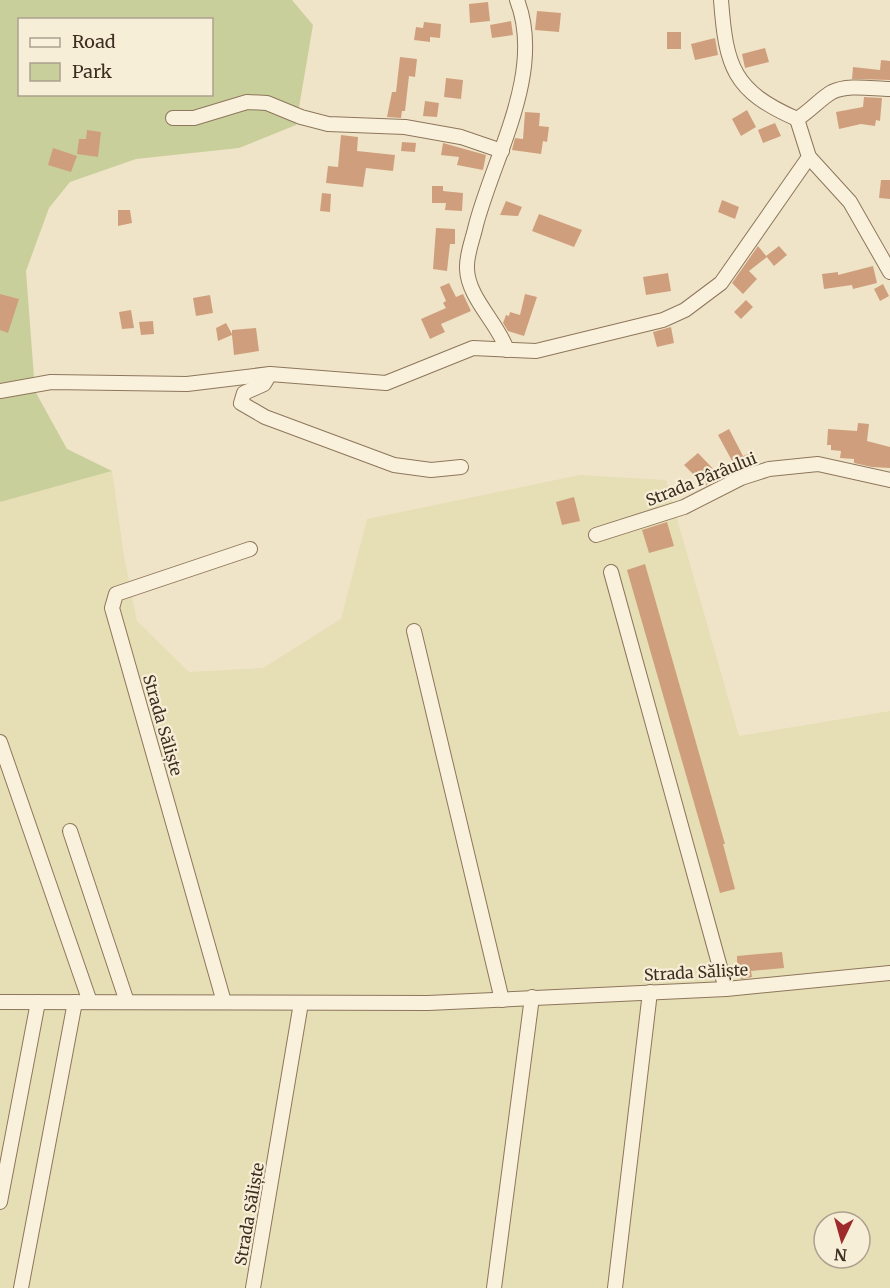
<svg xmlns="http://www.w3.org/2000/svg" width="890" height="1288" font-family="Merriweather,serif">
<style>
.farmland{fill:#e6deb5;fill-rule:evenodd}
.green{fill:#c9cf9b;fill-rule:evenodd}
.building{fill:#cf9f7d}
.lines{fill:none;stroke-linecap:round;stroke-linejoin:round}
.minor-casing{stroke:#8d765c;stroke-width:16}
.minor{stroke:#faf1dc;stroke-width:14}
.labels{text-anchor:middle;stroke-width:4.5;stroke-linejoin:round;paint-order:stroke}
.street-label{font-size:16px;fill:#3d2e20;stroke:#f7eed8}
</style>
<rect width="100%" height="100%" fill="#f0e4c8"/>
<path class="farmland" d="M 112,471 L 124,556 L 137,621 L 189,672 L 263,668 L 341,619 L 367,519 L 580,475 L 666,480 L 739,736 L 890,711 L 890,1288 L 0,1288 L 0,502 ZM 824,1222 L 860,1222 L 860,1258 L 824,1258 Z"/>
<path class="green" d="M 0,0 L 292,0 L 313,25 L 296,125 L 239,148 L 136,159 L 70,182 L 49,208 L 26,271 L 35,391 L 67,449 L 112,471 L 0,502 ZM 20,20 L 212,20 L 212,94 L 20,94 Z"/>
<g class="building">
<polygon points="488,2 490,21 470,23 469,4"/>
<polygon points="537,11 561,13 559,32 535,30"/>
<polygon points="511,21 513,35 492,38 490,25"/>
<polygon points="424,22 441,24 440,38 430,37 430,42 414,40 416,27 423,28"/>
<rect x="667" y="32" width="14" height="17"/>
<polygon points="715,38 718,55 695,60 691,44"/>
<polygon points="765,48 769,62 745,68 742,54"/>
<polygon points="400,57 417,59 415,77 409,76 405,111 402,111 401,118 387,117 392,92 396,92"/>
<polygon points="881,60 890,61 890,80 852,79 853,67 880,70"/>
<polygon points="446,78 463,80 461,99 444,97"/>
<polygon points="864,97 882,98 880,121 876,120 875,126 861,124 839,129 836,112 863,107"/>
<polygon points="425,101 439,103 437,117 423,116"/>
<polygon points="747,110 756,127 741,136 732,119"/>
<polygon points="525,112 540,113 539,126 549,127 547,142 543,141 541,154 512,150 515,138 523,139"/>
<polygon points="775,123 781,136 763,143 758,130"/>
<polygon points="87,130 101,132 98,157 77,154 79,139 86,139"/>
<polygon points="341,135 358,137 357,151 395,155 393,171 366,168 363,187 326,183 328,166 338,167"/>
<polygon points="402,142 416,143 415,152 401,151"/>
<polygon points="443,143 486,155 483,170 457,165 459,157 441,155"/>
<polygon points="53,148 77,156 71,172 48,165"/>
<polygon points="881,180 890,180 890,199 879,198"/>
<polygon points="432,186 443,186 443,191 463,193 462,211 445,210 446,203 432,203"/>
<polygon points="322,193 331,194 330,212 320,211"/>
<polygon points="722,200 739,207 735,219 718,212"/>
<polygon points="506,201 522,207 518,216 500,215"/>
<polygon points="118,210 130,210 132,223 118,226"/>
<polygon points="539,214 582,230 574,247 532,231"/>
<polygon points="436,228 455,229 455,244 450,244 447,271 433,269"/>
<polygon points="758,246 767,257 749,271 757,279 743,294 732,283"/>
<polygon points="779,246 787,255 774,266 766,256"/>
<polygon points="873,266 877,283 853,289 852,285 824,289 822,274 838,272 838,275"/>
<polygon points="668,273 671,291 646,295 643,277"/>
<polygon points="449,283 456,297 463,294 471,311 441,324 445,332 430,339 421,319 446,308 443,303 446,301 440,287"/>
<polygon points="883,284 889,296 880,301 874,289"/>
<polygon points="0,294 19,299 8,333 0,330"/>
<polygon points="525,294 537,297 524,336 508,331 503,323 506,315 509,316 510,312 520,315"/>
<polygon points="210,295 213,313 196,316 193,298"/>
<polygon points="746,300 753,307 741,319 734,312"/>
<polygon points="131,310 134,328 122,329 119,312"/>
<polygon points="153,321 154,334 141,335 139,322"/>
<polygon points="226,323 232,334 232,330 256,328 259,351 234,355 232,335 218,341 216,328"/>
<polygon points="671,327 674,343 657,347 653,332"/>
<polygon points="858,423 869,424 867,441 890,447 890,468 872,467 854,463 854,459 840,458 841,451 831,450 831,445 827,445 828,429 857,431"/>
<polygon points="729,429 743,456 750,453 755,464 737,470 718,435"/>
<polygon points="698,453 720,476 705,486 684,465"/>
<polygon points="574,497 580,521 562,525 556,502"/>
<polygon points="667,522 674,546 649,553 642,530"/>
<polygon points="645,564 725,844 723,844 735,889 720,893 627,570"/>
<polygon points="782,952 784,968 751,971 752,977 741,979 740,970 737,970 737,956"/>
</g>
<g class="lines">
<defs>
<g id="minor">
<path d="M 721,0 C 726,67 733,91 797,119"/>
<polyline points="173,118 194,118 247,102 267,103 301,117 328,124 405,127 461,137 502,151"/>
<path d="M 797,119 C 809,112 821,98 832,92 C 848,84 873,89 890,89"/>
<polyline points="809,157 850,202 890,272"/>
<path d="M 507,350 C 498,323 468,298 467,269 C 466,255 473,239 476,225 C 494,156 545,72 517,0"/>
<polyline points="270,374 264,384 244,393 241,403 265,417 394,465 431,470 461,467"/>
<polyline points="0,391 51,382 187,384 270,374 386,383 473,348 536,351 663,320 685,310 721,283 809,157 797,119"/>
<polyline points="596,535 684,507 741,478 769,469 818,464 890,480"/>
<polyline points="611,572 726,989"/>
<polyline points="414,631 502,1000"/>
<polyline points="0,742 90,1002"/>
<polyline points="70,831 127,1002"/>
<polyline points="0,1002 428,1003 726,989 890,973"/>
<polyline points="224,1002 112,608 116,594 250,549"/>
<polyline points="0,1202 38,1002"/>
<polyline points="21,1288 75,1002"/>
<polyline points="253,1288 301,1003"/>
<polyline points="494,1288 532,997"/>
<polyline points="615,1288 650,992"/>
</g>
</defs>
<use href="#minor" class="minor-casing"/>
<use href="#minor" class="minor"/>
</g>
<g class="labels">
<g class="street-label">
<text transform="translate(701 479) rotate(-22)" y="6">Strada Pârâului</text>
<text transform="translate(163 725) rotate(74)" y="6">Strada Săliște</text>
<text transform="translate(696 972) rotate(-3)" y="6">Strada Săliște</text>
<text transform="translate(249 1214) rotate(-80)" y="6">Strada Săliște</text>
</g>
</g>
<rect x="18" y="18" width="195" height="78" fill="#f7eed8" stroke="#ada18e" stroke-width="1.5"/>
<rect x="30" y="38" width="30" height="9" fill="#faf1dc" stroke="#ada18e" stroke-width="1.5"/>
<text x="72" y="48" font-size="18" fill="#3d2e20">Road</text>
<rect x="30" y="63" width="30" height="18" fill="#c9cf9b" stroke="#ada18e" stroke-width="1.5"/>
<text x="72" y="78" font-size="18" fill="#3d2e20">Park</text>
<g transform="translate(842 1240) rotate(185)"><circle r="28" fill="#f7eed8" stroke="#ada18e" stroke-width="1.5"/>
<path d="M0-4.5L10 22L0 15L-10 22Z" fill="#9e2a2b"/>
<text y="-9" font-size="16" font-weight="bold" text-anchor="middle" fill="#3d2e20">N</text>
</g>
</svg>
